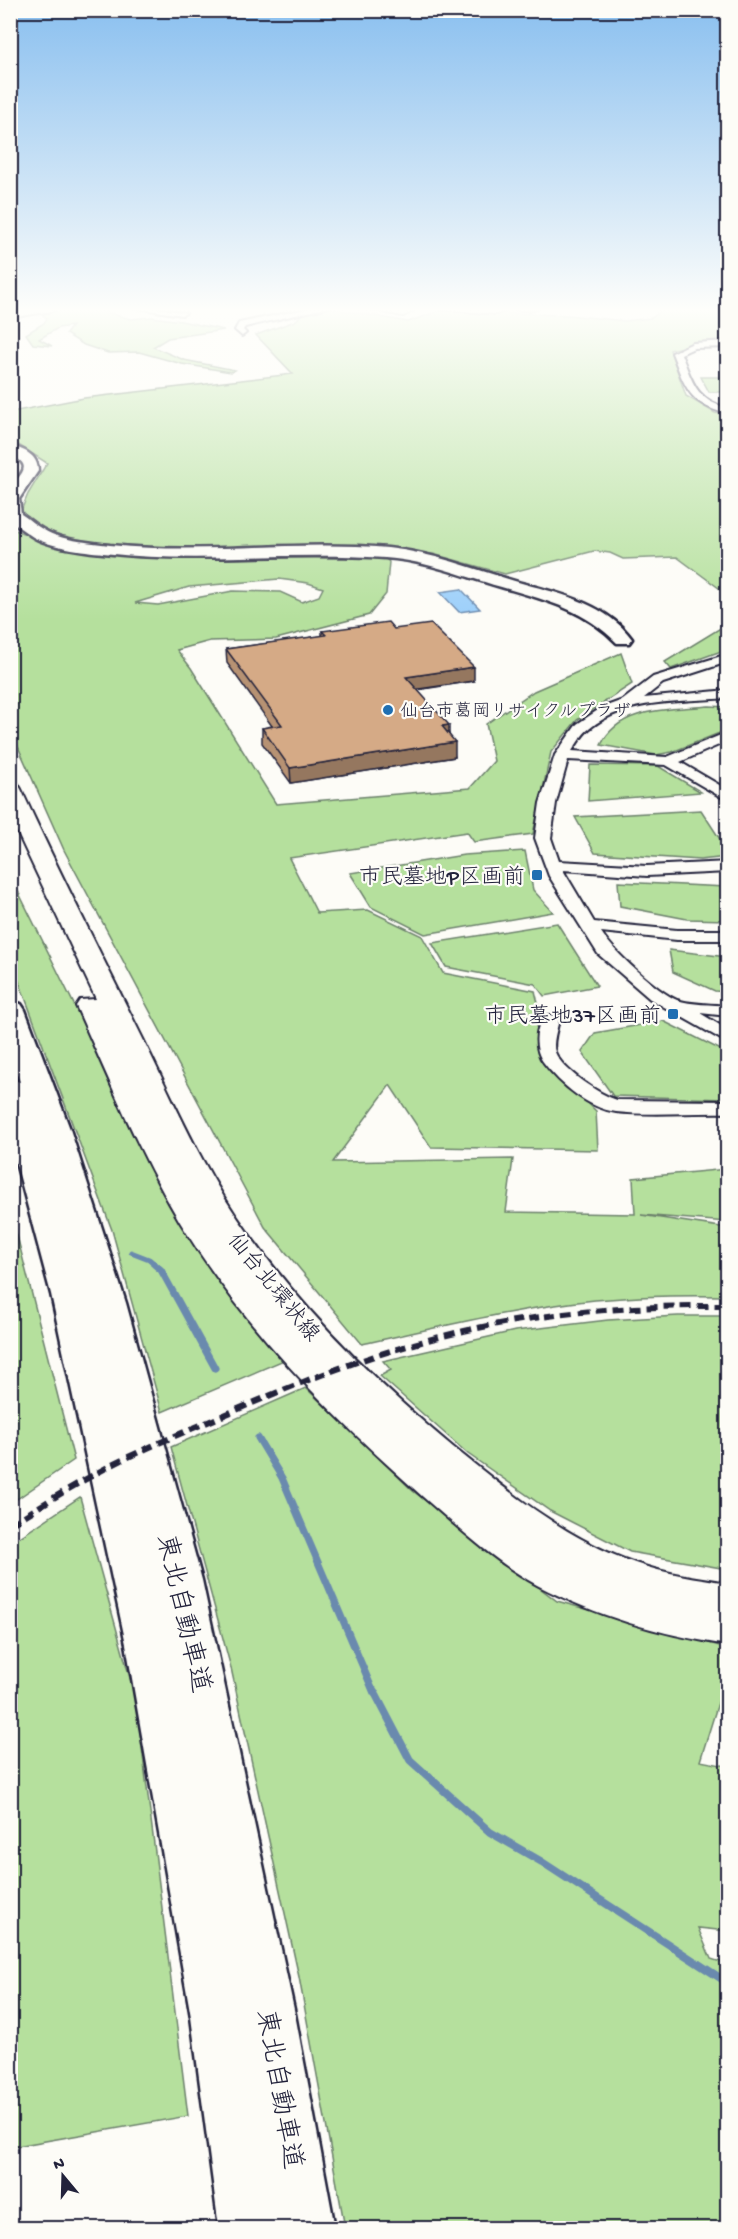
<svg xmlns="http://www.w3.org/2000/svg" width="738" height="2239" font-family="'Gochi Hand','Klee One',sans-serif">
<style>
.green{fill:#b5e09d;stroke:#6c816c;stroke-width:1.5;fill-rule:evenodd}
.water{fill:#9ccffa;stroke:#6b8aae;stroke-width:1.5}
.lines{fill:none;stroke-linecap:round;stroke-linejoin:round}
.stream-far2{stroke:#6b8aae;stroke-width:5}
.stream-far1{stroke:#6b8aae;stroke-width:7}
.stream{stroke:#6b8aae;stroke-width:8}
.street-casing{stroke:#22223b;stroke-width:4}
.secondary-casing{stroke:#22223b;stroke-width:5}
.primary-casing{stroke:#22223b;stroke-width:4}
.highway-casing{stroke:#22223b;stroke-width:5}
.street{fill:#fdfcf7;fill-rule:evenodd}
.secondary{fill:#fdfcf7;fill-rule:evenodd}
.primary{fill:#fdfcf7;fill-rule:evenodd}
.highway{fill:#fdfcf7;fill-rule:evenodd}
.rail{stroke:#22223b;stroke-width:6;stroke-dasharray:11 6;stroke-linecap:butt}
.wall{fill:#b79273;stroke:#22223b;stroke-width:1.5}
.shaded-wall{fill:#95775e;stroke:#22223b;stroke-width:1.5}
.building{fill:#d5aa86;stroke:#22223b;stroke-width:1.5}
.poi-dot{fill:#1f6fb2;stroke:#fdfcf7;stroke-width:2}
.labels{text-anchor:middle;stroke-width:4.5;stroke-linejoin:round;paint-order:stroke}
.far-poi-label{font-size:18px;fill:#22223b;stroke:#fdfcf7;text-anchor:start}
.poi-label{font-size:22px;fill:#22223b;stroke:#fdfcf7;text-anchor:end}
.street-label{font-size:22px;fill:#22223b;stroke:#fdfcf7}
.near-street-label{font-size:27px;fill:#22223b;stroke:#fdfcf7}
</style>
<rect width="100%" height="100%" fill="#fdfcf7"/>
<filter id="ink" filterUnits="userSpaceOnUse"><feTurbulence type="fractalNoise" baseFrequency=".0167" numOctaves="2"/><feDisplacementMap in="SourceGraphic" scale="12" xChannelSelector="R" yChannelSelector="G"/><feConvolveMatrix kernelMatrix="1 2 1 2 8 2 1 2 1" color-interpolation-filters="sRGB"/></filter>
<g filter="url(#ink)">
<g class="green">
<polygon points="90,307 130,319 152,317 181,321 224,330 168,338 153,347 184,360 235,370 231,372 182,364 139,352 108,353 84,345 66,334 72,326 58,328 39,339 52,346 33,344 26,334 44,323 47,318 41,314"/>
<polygon points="667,307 727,307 727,343 689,345 670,350 686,396 715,413 727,415 727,594 677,557 623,559 610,553 594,551 505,574 433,554 359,547 159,547 106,545 60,535 39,527 21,511 28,494 47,463 17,444 11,443 11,412 84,398 293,374 256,335 295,321 303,314 330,308 408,322 439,311 568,315 625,321 651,318"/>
<polygon points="701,377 727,377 727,392 709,392"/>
<path d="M 10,528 L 63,549 L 133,556 L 384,557 L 389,562 L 386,594 L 369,615 L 276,639 L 210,641 L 177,650 L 191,668 L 276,804 L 470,788 L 494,761 L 486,724 L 534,691 L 621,653 L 632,684 L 577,720 L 551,752 L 533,834 L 474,842 L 467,832 L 289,858 L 317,913 L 368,910 L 422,936 L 443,973 L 535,991 L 542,1019 L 538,1054 L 596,1111 L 598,1150 L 431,1147 L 390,1085 L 333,1162 L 513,1159 L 506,1212 L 635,1214 L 633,1178 L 727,1169 L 727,1222 L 641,1215 L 727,1228 L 727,1296 C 683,1295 639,1296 595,1300 C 517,1308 440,1327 362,1344 L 265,1227 L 64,850 L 11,731 ZM 279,579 L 308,583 L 323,588 L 319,596 L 302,602 L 280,592 L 233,591 L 158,605 L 135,603 L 189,587 Z"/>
<polygon points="727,624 727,649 671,669 665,662"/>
<path d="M 709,706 L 727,707 L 727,730 L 672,752 L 656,755 L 601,745 C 619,706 671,710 709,706 Z"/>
<polygon points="590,765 658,766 701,792 588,801"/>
<polygon points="701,810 727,850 727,857 700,860 595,853 575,817"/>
<polygon points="525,851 533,890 553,912 425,934 371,907 350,873 464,855"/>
<polygon points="11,877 183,1225 284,1360 162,1412 112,1230 11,960"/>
<polygon points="618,882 727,887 727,920 687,919 620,906"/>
<polygon points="557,923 597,986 544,996 535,984 446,967 432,943"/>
<polygon points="669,950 727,957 727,992 715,991 673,972"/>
<polygon points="663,1021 727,1053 727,1099 613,1096 582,1052 595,1033"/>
<polygon points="11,1212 74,1460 11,1503 10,1503"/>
<polygon points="678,1316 727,1316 727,1569 630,1552 550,1511 468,1454 380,1376 391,1370 383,1361 515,1331 608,1320"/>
<polygon points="306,1388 413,1491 557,1601 727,1648 727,1674 700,1761 727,1766 727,1931 698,1928 711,1959 727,1964 727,2228 345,2228 299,1977 231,1668 171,1447"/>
<polygon points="80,1497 136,1700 188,2116 11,2147 11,1543"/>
</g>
<polygon class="water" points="461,589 480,609 459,612 440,592"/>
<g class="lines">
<polyline class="stream-far2" points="131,1252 149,1259 156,1265"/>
<g class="stream-far1">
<polyline points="154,1264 161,1270 215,1368"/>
<polyline points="258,1438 282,1478 374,1693"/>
</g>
<polyline class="stream" points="374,1691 410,1760 490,1832 542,1862 728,1983"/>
<defs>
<g id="street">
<polygon points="10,307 19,307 24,310 20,312 10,309"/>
<polygon points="130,307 151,307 186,313 182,315"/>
<polygon points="315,307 329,307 245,327 243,330 246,333 242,336 235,330 239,323"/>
<path d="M 358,307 C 371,306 393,313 402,311 C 410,310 413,307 421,307 L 403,316 Z"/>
<polygon points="438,307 496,309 513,307 497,314 442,309"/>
<path d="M 728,341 L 728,347 L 694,348 L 681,354 C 693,382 695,400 728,408 L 728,414 C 688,404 686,388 672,353 L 693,343 Z"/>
<path d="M 728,654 L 728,662 L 663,683 L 644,698 L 728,690 L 728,698 C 681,702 626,698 589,729 C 582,734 577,744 572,751 L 667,757 L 728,732 L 728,741 L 680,762 L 728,790 L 728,801 L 666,765 L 568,760 L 556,803 L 551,838 L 559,861 L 647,866 L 728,862 L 728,872 L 647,876 L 563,870 L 594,922 L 677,930 L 728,930 L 728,940 L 677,940 L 601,932 C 613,951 656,991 677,1000 C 691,1005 712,1004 728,1006 L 728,1016 L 700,1013 L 728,1030 L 728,1043 L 650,999 L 598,954 L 549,876 L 535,838 L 540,803 L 555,755 L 577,724 L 601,708 L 623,700 L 653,677 Z"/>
<path d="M 550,1015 L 556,1016 L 559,1020 C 557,1029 552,1043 555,1052 C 562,1070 600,1095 617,1100 L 728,1101 L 728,1113 C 693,1112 649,1116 616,1112 C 588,1108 561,1085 544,1063 C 534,1050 534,1030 544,1016 Z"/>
</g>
<path id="secondary" d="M 10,446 C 24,449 38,455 38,471 L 19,499 L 21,514 C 29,519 36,526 44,530 C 62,541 89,542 110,545 C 203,555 296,540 388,548 C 435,553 479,571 525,584 C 562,594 608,605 632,639 L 629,643 L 617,643 C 586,611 549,601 508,589 C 468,578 428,561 385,558 C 291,551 197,564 103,553 C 83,551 50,547 33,537 C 25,532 18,526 10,521 C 10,512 9,500 10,492 C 14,476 39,467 10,455 Z"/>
<g id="primary">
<polygon points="31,307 57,307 51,311 10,318 10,310"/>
<path d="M 10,782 L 18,784 L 21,789 C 60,874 102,956 143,1039 C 175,1104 204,1172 246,1230 C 304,1312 376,1383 453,1447 C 509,1492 566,1539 635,1563 C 665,1574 697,1578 728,1583 L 728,1645 C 661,1635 596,1616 537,1585 C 495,1562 459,1528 423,1497 C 331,1415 244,1328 180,1222 C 139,1153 109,1079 76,1006 L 80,1000 L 96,999 L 10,817 Z"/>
</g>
<polygon id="highway" points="10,1001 21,1004 25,1010 70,1129 126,1303 202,1580 295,2014 335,2228 219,2228 191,2017 126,1644 51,1294 10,1140 10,1079 20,1082 10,1055"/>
</defs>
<use href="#street" class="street-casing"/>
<use href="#secondary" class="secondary-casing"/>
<use href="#primary" class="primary-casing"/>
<use href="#highway" class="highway-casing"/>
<use href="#street" class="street"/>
<use href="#secondary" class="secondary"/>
<use href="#primary" class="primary"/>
<use href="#highway" class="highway"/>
<path class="rail" d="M 10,1525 C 43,1504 77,1483 112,1465 C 152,1445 194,1428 236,1410 C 294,1385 353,1361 414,1344 C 516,1314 622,1305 728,1306"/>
</g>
<g class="wall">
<polygon points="512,307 542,307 530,312 512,310"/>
<polygon points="394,629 474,681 417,690 449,734 455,757 291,783 262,743 262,728 272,726 227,663 226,649 322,636 322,631"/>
</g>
<g class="shaded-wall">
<polygon points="530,307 542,307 530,312"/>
<polygon points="474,667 474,681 405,691 406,677"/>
<polygon points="449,725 449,740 442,726"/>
<polygon points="455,742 455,757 291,783 290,768"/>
</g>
<polygon class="building" points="388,622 394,629 431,624 474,667 406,677 449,725 442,726 455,742 290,768 262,728 282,725 226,649 326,635 322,631"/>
</g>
<linearGradient id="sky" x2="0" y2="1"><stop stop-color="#89bfef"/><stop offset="0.5" stop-color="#fefefb"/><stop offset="1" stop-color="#fefefb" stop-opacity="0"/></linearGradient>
<rect width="738" height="620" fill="url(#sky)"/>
<g class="poi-dot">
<circle cx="388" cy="710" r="6"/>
<rect x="531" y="869" width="12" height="12" rx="3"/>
<rect x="667" y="1008" width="12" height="12" rx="3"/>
</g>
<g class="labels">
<g class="far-poi-label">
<text x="400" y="716">仙台市葛岡リサイクルプラザ</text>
</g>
<g class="poi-label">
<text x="525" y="883">市民墓地P区画前</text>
<text x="661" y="1022">市民墓地37区画前</text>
</g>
<g class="street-label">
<text transform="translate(275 1286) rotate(51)" y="8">仙台北環状線</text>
</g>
<g class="near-street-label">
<text transform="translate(185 1613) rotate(77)" y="9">東北自動車道</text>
<text transform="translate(281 2089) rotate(80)" y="9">東北自動車道</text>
</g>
</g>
<rect width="738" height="2239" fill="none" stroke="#fdfcf7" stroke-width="36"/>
<rect x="18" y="18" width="702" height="2203" fill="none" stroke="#22223b" stroke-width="2" filter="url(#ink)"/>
<g transform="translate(63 2176) rotate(341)" stroke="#fdfcf7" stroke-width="4.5" paint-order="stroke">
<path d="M0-4.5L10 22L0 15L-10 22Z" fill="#22223b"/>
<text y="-9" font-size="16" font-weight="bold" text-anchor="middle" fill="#22223b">N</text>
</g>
</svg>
